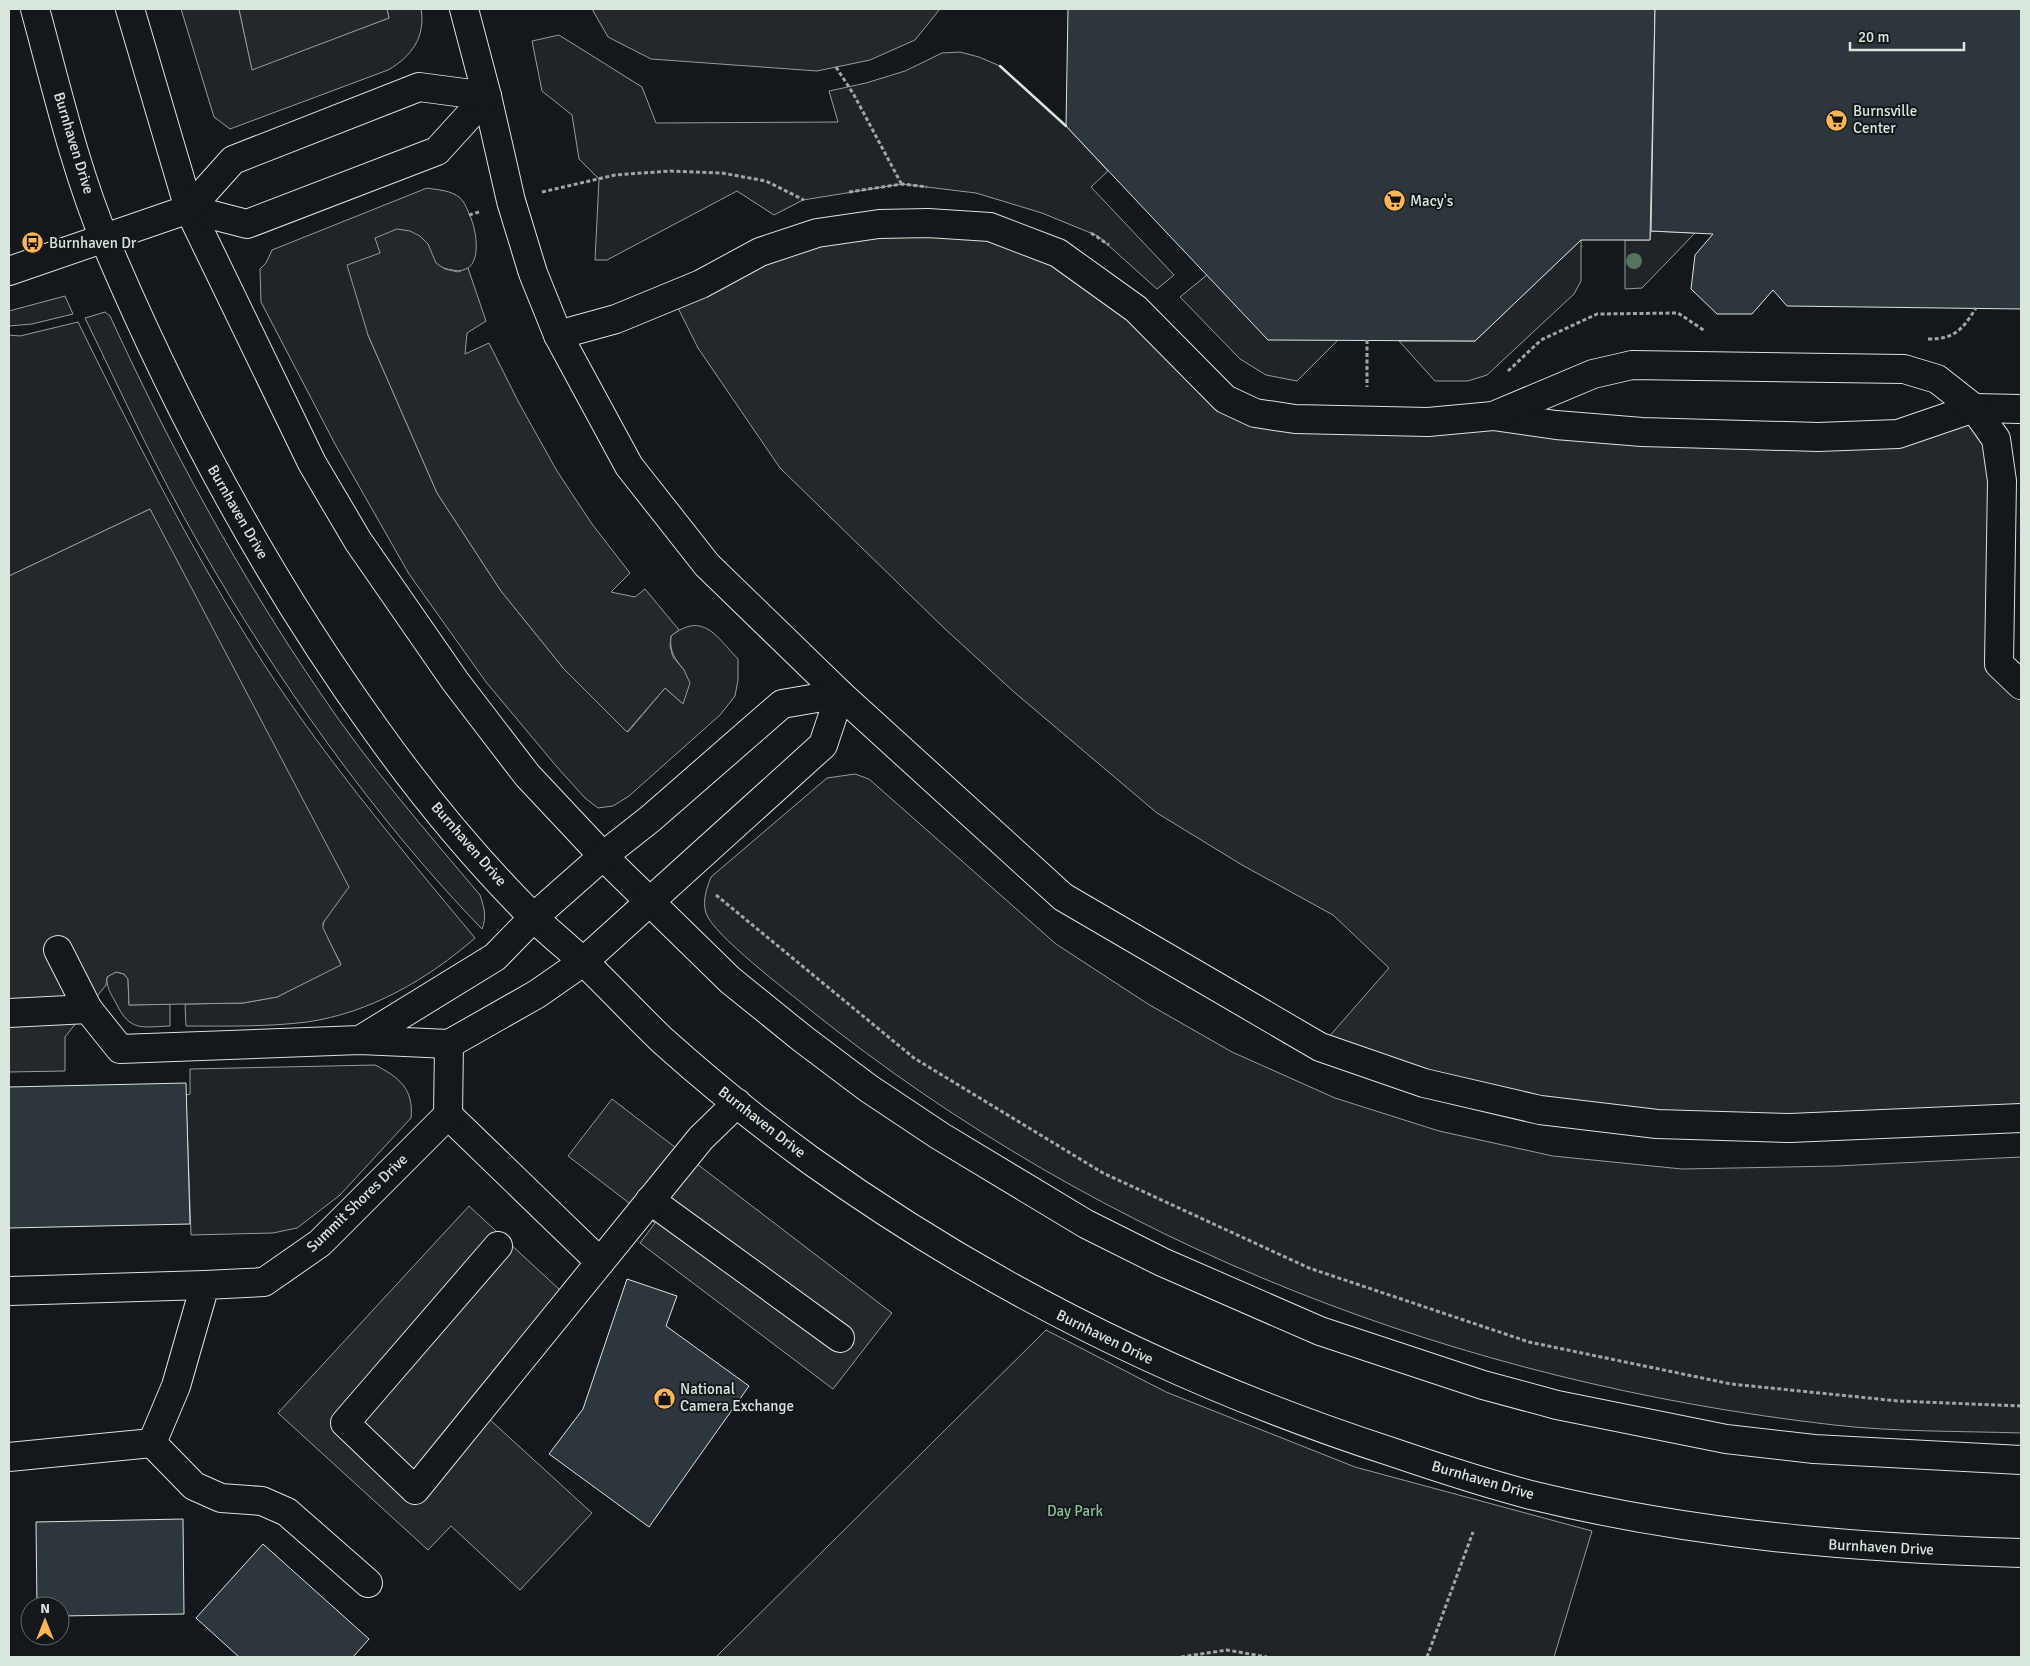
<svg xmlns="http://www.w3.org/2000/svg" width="2030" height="1666" font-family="Signika,sans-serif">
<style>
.green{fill:#202428;stroke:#939e99}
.parking{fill:#24282b;stroke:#939e99}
.building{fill:#2c363c;stroke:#d8e6dc}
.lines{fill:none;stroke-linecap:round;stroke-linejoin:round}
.minor-casing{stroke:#d8e6dc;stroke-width:30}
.path{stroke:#9da8a2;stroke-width:3;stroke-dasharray:4 2.5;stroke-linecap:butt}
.minor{stroke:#14181c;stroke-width:28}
.wall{stroke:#d8e6dc;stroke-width:2.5}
.tree{fill:#55745f}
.labels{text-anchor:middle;stroke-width:4;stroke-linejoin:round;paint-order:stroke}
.poi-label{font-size:15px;fill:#d8e6dc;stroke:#14181c;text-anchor:start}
.street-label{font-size:15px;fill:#d8e6dc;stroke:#14181c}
.park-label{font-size:15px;fill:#8ac095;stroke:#14181c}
</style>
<rect width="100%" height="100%" fill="#14181c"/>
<g class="green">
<path d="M 181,9 L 239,9 L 252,69 L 389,18 L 387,9 L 421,9 C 426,37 411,57 388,70 L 230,129 L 214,117 Z"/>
<polygon points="559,35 642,87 656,123 838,122 829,91 866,83 905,71 942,53 960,52 979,57 1000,66 1066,126 1108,171 1091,187 1174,275 1157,289 1098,236 1042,213 976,193 902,184 803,200 774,215 737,191 607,260 595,260 599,179 579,159 572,115 542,91 532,41"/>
<path d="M 427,188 C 438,190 451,190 460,198 C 465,202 468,212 471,218 C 478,236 483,277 452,270 C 446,269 439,267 435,262 C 432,256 430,250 428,244 L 380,253 L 368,335 L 437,493 L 501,591 L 564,669 L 628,732 L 665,688 L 682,703 L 684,670 C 675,659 669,651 671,636 C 703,611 716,636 738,659 L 738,680 L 735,696 L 720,715 L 629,796 L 613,806 L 598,808 L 585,798 L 557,767 L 486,682 L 409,574 L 335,444 L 261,302 L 260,269 L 266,263 L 272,250 Z"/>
<polygon points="1651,231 1695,233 1642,288 1625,289 1625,240 1650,240"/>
<polygon points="1581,240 1581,281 1574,294 1487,375 1468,381 1435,381 1399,341 1475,341"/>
<polygon points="1207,275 1338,340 1297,381 1266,375 1240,359 1180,297"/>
<polygon points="65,296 73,314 32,324 9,326 9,311"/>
<path d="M 105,312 L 110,316 C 170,447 239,574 321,694 C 369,765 425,830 480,895 C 484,907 487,917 482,929 C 375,819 275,677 199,544 C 157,471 122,394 85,318 Z"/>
<path d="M 78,322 C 132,432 186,541 251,644 C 317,749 396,843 475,938 C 428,979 370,1013 307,1022 C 267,1027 226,1026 186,1026 L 185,1004 L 243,1003 L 277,997 L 341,964 L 322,928 L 325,919 L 150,509 L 9,576 L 9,335 L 20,336 Z"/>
<path d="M 855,774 L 869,779 L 1056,944 L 1148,1004 L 1232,1052 L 1335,1098 L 1439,1131 L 1553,1156 L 1682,1169 L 1837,1166 L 2021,1157 L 2021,1433 C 1959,1431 1896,1432 1834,1425 C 1458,1382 1106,1247 809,1009 C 789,992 713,935 706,913 C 702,901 707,887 711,877 L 827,778 Z"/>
<path d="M 116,972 L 124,974 L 128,979 L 129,1005 L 170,1004 L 170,1026 C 141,1027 130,1032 116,1003 C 111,994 106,987 107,977 Z"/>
<path d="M 375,1065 C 399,1077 414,1089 411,1118 L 340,1195 L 297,1228 L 273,1233 L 191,1235 L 186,1095 L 190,1094 L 190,1069 Z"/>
<polygon points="1046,1330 1166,1392 1355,1467 1592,1531 1554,1657 716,1657"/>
</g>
<g class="parking">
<polygon points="239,9 387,9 389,18 252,70"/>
<polygon points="592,9 940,9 915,40 870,60 817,71 651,59 608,37"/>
<polygon points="905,223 1058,253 1255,413 1818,437 1974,408 1996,439 1998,631 2021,685 2021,1118 1657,1124 1320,1047 1389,968 1333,915 1242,865 1157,813 1014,692 944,628 780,468 698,348 672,296 760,252"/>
<polygon points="397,229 410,231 420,236 428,244 436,263 445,269 458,272 468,268 486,321 467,333 465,354 489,343 519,403 557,471 592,524 630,573 611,592 635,597 645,589 679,630 671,636 670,646 673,657 684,670 690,683 683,704 665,688 627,732 564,669 501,591 437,493 368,335 347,265 380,253 375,238"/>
<polygon points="150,509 349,887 323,923 323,928 341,965 277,997 243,1003 129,1005 128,979 124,974 116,972 107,977 106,985 65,1037 65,1071 9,1072 9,576"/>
<polygon points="612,1099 892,1313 833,1389 640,1243 655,1223 568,1156"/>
<polygon points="469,1206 573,1302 476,1407 592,1513 520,1590 451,1526 428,1550 278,1413"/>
</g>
<g class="building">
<polygon points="1068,9 1655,9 1650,240 1581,240 1475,341 1268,340 1066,126"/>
<polygon points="1655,9 2021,9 2021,309 1787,306 1773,290 1752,314 1717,314 1691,289 1695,255 1713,234 1651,231"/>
<polygon points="186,1083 190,1224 9,1228 9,1087"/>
<polygon points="627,1279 677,1296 666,1326 749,1386 649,1527 549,1454 583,1409"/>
<polygon points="183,1519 184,1614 60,1616 60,1606 37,1606 36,1522"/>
<polygon points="263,1544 369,1639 353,1657 239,1657 196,1618"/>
</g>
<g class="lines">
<defs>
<g id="minor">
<path d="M 35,9 C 56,86 75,169 106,243 C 179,415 267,579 376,730 C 423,796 477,861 534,918 C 550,933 568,948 585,963 C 611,988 636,1015 662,1040 C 709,1082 759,1123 810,1160 C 990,1289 1182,1384 1392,1452 C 1439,1468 1487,1484 1535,1496 C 1696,1535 1856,1548 2021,1553"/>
<polyline points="130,9 189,209 312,463 358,541 455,681 527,775 603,856 730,980 803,1039 868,1088 940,1136 1086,1224 1162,1262 1320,1331 1483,1385 1557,1405 1726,1439 1814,1449 2021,1460"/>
<polyline points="464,9 487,96 511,201 533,273 558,335 629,466 707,565 840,694 1063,897 1320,1047 1424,1083 1540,1110 1657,1124 1790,1128 2021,1118"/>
<polyline points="189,209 247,224 437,151 487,96"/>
<polyline points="9,271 189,209 233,160 419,87 487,96"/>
<polyline points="558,335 616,319 701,284 760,252 817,233 879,224 928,223 990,227 1058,253 1136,309 1225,399 1255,413 1295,419 1428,422 1493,416 1556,425 1642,432 1818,437 1898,434 1974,408 2021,409"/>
<polyline points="1493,416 1593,374 1632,365 1904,369 1937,379 1974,408 1996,439 2002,481 1999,664 2021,685"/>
<polyline points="58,950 88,1009"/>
<polyline points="9,1013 88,1009 120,1049 360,1040 449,1044 537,994 583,962 823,745 840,694 782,704 650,819 603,856 534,917 495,957 360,1040"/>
<polyline points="448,1115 600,1262"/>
<polyline points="650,1200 840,1338"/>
<polyline points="498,1246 345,1423 415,1490 701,1138 737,1103"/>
<polyline points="9,1291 205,1285"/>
<polyline points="152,1443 176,1386 205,1285 264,1282 320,1243 448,1115 449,1044"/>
<polyline points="9,1457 152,1443 194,1486 221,1498 262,1501 287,1512 368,1583"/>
</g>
</defs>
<use href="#minor" class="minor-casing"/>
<g class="path">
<polyline points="836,67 854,95 902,185"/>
<polyline points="542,192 615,175 670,171 722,173 766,181 804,200"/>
<polyline points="849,192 902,184 927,187"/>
<polyline points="469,215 479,212"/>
<polyline points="1091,233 1109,245"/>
<path d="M 1928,339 C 1955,339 1962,330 1976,308"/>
<polyline points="1367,340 1367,387"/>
<polyline points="1508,371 1541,340 1597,314 1678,313 1705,331"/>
<polyline points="716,895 914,1058 1103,1173 1309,1268 1529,1342 1731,1384 1898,1401 2021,1406"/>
<polyline points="1181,1657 1227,1650 1267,1657"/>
<polyline points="1427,1657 1473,1532"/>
</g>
<use href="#minor" class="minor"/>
<polyline class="wall" points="1000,66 1066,126"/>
</g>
<circle class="tree" cx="1634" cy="261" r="8"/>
<defs>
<symbol id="supermarket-disc" viewBox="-11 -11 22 22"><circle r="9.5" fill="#ffb74d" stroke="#14181c"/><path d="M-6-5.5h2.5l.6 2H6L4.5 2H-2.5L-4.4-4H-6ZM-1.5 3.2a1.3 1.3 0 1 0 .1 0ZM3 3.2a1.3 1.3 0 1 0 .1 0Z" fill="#111"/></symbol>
<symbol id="bus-disc" viewBox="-11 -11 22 22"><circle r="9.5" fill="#ffb74d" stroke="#14181c"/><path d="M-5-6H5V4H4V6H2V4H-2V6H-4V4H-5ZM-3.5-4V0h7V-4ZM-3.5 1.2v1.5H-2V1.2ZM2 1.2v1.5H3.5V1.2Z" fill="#111"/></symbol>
<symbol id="shop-disc" viewBox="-11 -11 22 22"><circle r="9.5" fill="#ffb74d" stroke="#14181c"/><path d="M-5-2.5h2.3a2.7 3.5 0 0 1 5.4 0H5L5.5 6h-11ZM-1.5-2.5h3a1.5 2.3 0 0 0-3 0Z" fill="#111"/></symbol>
</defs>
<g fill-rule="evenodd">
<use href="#supermarket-disc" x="1824" y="108" width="25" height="25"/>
<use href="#supermarket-disc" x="1382" y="188" width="25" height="25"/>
<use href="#bus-disc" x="20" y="230" width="25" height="25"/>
<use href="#shop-disc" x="652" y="1386" width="25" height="25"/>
</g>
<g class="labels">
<g class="poi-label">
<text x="1853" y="116">Burnsville<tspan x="1853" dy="17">Center</tspan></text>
<text x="1410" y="206">Macy's</text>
<text x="49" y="248">Burnhaven Dr</text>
<text x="680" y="1394">National<tspan x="680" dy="17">Camera Exchange</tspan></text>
</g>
<g class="street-label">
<text transform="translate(74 143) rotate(73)" y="5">Burnhaven Drive</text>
<text transform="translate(238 512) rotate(60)" y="5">Burnhaven Drive</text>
<text transform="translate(469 844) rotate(49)" y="5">Burnhaven Drive</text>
<text transform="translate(762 1122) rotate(38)" y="5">Burnhaven Drive</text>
<text transform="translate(357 1203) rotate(-44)" y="5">Summit Shores Drive</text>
<text transform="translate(1105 1337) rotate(26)" y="5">Burnhaven Drive</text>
<text transform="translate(1483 1480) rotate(16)" y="5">Burnhaven Drive</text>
<text transform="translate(1881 1547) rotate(3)" y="5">Burnhaven Drive</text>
</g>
<g class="park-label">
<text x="1075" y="1516">Day Park</text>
</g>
</g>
<rect width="2030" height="1666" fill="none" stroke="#d8e6dc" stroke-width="20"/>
<g transform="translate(45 1621)"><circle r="24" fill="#14181c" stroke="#626a69"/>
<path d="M0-4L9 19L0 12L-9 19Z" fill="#ffb74d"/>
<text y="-8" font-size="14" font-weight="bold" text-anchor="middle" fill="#d8e6dc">N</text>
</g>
<path d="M1850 42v8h114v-8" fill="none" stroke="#d8e6dc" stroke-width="2.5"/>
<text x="1858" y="42" font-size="15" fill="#d8e6dc" stroke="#14181c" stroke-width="4" paint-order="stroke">20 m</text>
</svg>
